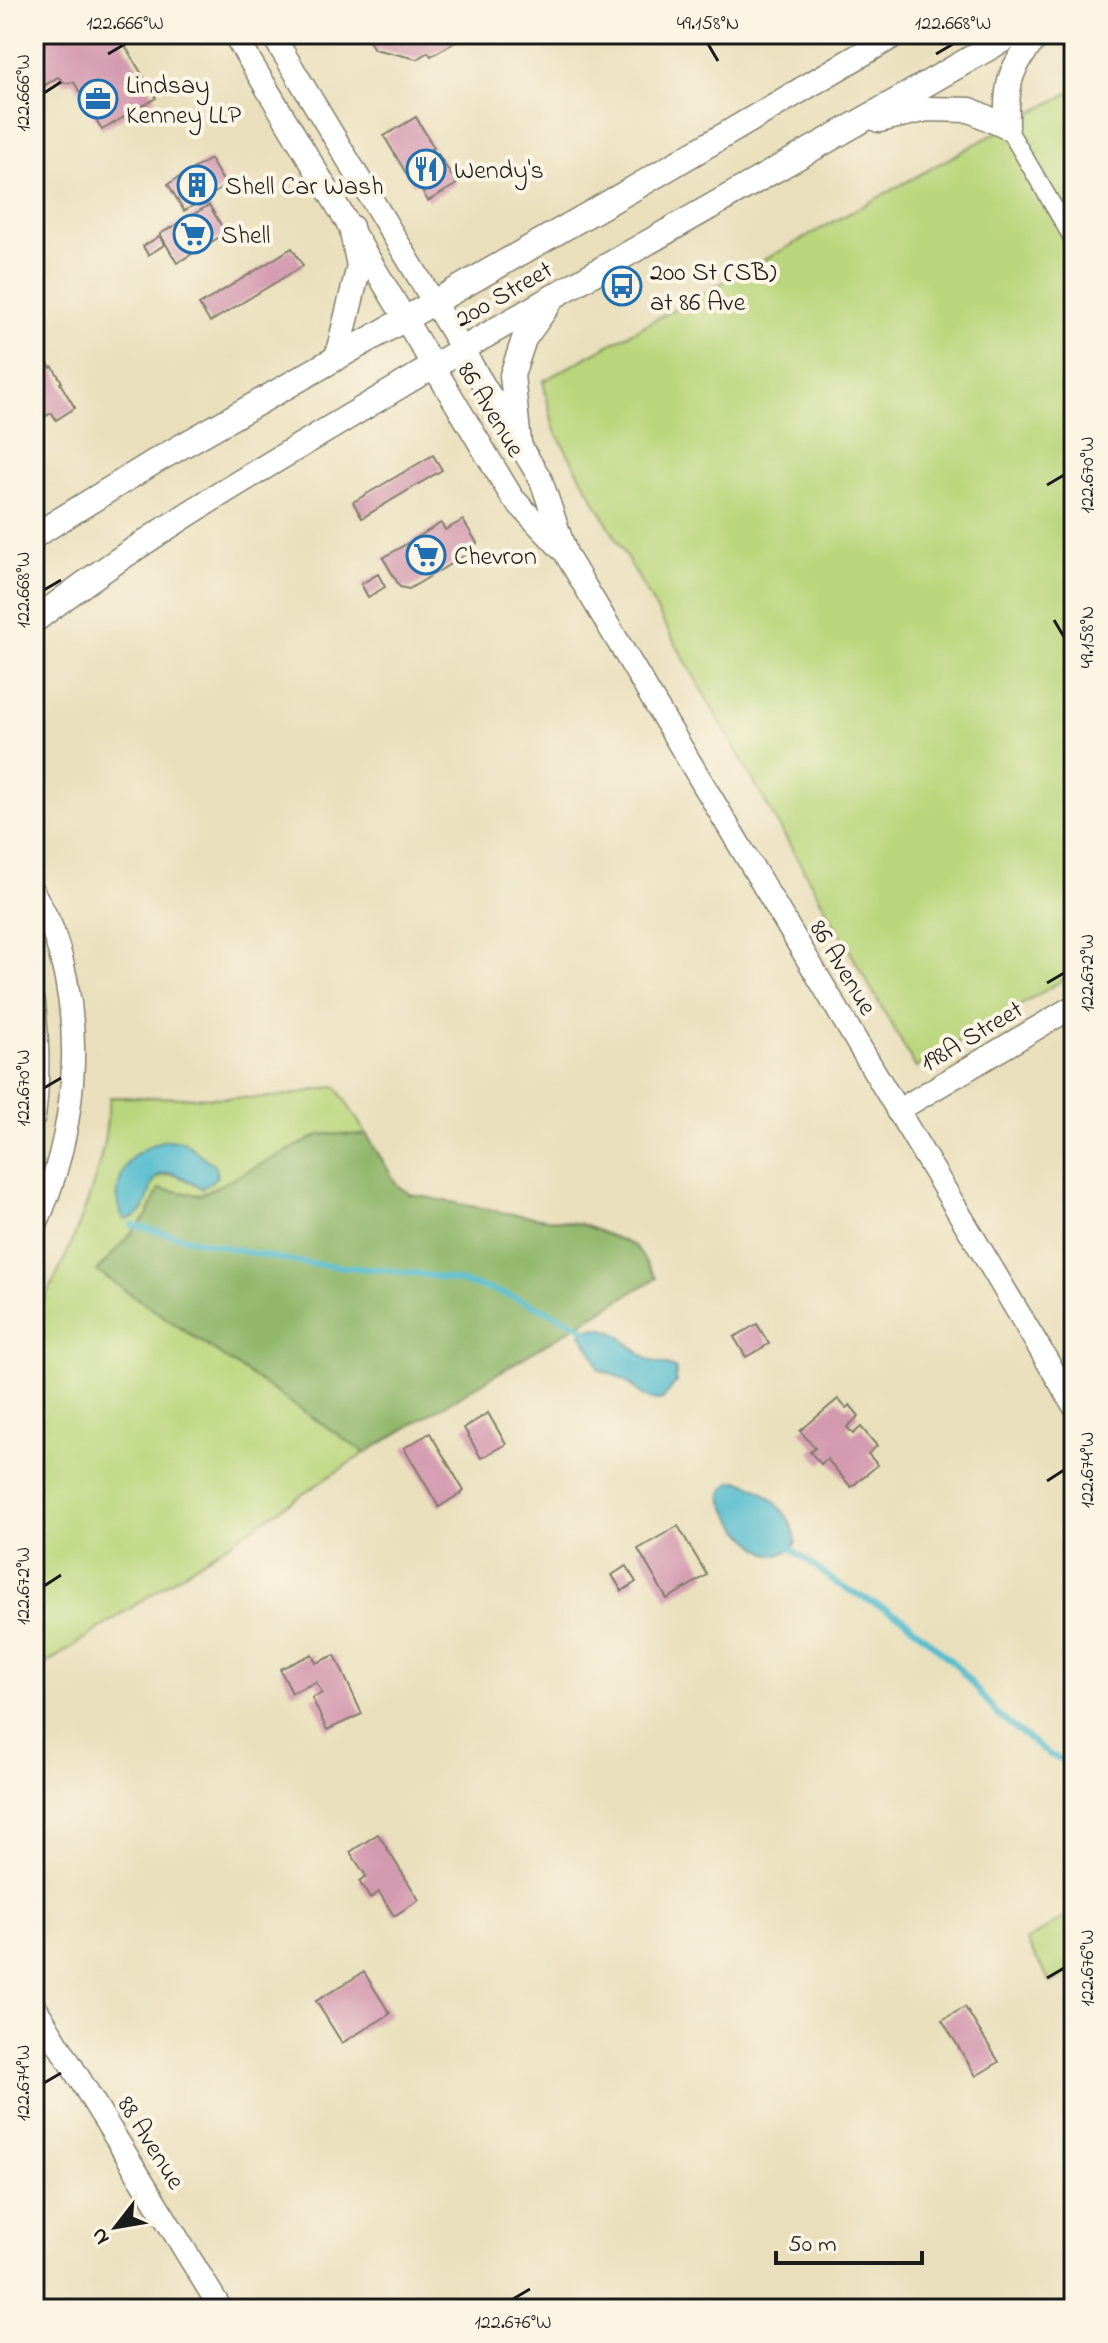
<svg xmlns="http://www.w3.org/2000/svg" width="1108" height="2343" font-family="'Indie Flower',sans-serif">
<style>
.green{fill:#b9d67c;stroke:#6a794c;stroke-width:2;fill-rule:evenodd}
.forest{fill:#92b76c;stroke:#576a44;stroke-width:2}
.water{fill:#51bbce;stroke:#366c75;stroke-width:2}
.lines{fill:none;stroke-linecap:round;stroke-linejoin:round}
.stream{stroke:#51bbce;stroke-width:6}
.building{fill:#d399af}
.street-casing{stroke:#827e6c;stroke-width:19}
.secondary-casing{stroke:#827e6c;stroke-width:25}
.primary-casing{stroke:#827e6c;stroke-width:27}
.street{stroke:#fff;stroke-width:16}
.secondary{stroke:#fff;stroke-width:22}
.primary{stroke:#fff;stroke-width:24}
.ticks{fill:none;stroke:#1c1c1c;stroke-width:3}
.labels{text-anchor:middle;stroke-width:8;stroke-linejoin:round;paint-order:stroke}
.poi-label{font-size:26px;fill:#1c1c1c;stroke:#fcf5e5;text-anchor:start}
.street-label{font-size:26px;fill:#1c1c1c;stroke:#fcf5e5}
.neatline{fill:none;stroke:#1c1c1c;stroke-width:3}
.ticks-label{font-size:20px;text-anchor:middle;fill:#1c1c1c}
</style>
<rect width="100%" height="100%" fill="#fcf5e5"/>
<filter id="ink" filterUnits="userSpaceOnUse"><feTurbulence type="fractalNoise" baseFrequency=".0125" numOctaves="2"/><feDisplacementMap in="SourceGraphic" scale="16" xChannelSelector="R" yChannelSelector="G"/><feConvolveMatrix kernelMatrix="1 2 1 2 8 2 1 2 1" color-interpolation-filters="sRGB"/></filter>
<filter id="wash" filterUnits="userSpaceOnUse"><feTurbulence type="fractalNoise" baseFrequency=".006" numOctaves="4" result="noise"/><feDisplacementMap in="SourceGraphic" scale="32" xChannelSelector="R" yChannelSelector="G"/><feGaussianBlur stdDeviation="1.8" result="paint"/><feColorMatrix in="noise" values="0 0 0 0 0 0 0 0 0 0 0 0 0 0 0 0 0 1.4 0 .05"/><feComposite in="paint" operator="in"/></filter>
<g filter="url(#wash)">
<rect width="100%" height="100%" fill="#e9dfbc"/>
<g class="green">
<polygon points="1074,90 1074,973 916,1068 554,429 543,381"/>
<path d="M 336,1086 L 367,1135 L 320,1135 L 200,1195 L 159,1189 L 147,1216 L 97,1271 L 365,1453 L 34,1672 L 34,1318 C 64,1265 88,1211 102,1152 C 106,1134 107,1115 110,1097 L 258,1098 L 291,1095 ZM 183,1141 L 202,1188 C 183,1179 171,1167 153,1181 Z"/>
<polygon points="1074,1912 1074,1970 1051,1983 1026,1941"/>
</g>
<polygon class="forest" points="321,1134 367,1135 398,1186 410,1194 507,1213 581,1224 635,1246 656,1278 365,1453 97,1271 147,1216 159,1189 200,1195"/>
<g class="water">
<path d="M 164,1140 L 183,1141 L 215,1166 L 217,1177 L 202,1188 C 193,1184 181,1175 172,1173 C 147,1170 152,1199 142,1211 C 139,1216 131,1218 125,1220 C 111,1203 119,1168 135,1155 C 144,1148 154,1144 164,1140 Z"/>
<path d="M 591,1328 C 621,1328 624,1343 646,1358 C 656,1364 667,1363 676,1369 L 676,1382 L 663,1399 C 643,1404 639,1388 624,1380 C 616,1375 607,1373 599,1369 L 592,1351 L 581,1334 L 585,1329 Z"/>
<path d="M 733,1481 C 760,1480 796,1517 796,1543 C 791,1549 785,1555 775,1555 C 757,1554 723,1514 722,1496 C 722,1489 728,1484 733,1481 Z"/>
</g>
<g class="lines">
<g class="stream">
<path d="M 132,1225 C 187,1238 242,1253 299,1262 C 343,1269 388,1268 432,1276 C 491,1286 541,1304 592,1333"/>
<polyline points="787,1545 839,1585 903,1618 956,1665 1000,1717 1050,1755 1074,1764"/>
</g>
</g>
<g id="blocks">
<g class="building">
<polygon points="34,34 118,34 156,98 102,130 74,82 65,83 58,77 34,92"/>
<polygon points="365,34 469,34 431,56 428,52 417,59 374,49"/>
<polygon points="416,117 434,148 430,150 434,156 438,154 457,184 428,201 417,182 413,185 384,136"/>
<polygon points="210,159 226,186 184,211 168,184"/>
<polygon points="209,205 226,233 177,263 160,234"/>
<polygon points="160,236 164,245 148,255 143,246"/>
<polygon points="292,248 303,266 210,322 199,305"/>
<polygon points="41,353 51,368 53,367 62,382 60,383 75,408 56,420 52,413 46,416 38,405 44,401 34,384 34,357"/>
<polygon points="433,455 442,470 362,518 353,502"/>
<polygon points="463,520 477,543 472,551 409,589 400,587 383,558 441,523 445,530"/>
<polygon points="378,574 385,587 368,597 361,584"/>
<polygon points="757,1324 769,1344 746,1357 734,1337"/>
<polygon points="838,1399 846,1408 850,1405 859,1416 847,1427 853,1434 861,1427 877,1446 868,1454 878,1465 851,1487 827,1459 821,1464 810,1452 815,1448 800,1431"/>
<polygon points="488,1413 506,1444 481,1458 464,1428"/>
<polygon points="430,1433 464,1491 439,1507 404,1448"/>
<polygon points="678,1526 707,1575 667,1599 638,1549"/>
<polygon points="626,1566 636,1582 622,1591 612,1575"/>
<polygon points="312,1654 316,1663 335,1655 362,1714 327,1730 312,1698 322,1693 316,1682 292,1693 280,1669"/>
<polygon points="378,1834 419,1900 394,1916 379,1892 370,1898 359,1881 366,1876 350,1852"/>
<polygon points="364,1972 390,2014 342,2043 316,2001"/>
<polygon points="965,2007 999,2062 976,2076 942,2020"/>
</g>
</g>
</g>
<g filter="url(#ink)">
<use href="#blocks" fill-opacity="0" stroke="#827e6c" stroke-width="2"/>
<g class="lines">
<defs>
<polyline id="street" points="1007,127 1074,241"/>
<g id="secondary">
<polyline points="234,34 512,497 561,549"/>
<polyline points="272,34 541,480 567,556 1074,1406"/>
<path d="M 34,893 C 40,905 48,918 53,931 C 87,1029 76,1136 34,1229"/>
<path d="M 34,1003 C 38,1042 39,1079 34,1117"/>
<polyline points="897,1111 1074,1006"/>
<polyline points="34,2005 221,2309"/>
</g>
<g id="primary">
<path d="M 879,120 L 927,109 L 970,110 L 1007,127 C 1006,82 1009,68 1039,34"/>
<polyline points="337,357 359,266 351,227"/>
<polyline points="519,443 512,375 524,339 549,304"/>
<polyline points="34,536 154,462 638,186 896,34"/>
<path d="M 34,621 C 150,531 279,459 405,383 C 606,264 811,151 1013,34"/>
</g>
</defs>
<use href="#street" class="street-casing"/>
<use href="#secondary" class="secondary-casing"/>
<use href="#primary" class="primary-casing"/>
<use href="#street" class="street"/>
<use href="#secondary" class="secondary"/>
<use href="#primary" class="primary"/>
</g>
</g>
<path class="ticks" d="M 708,44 L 718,61M 108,54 L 125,44M 936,54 L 953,44M 44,93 L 61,82M 1047,485 L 1064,475M 44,590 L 61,580M 1054,620 L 1064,637M 1047,983 L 1064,973M 44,1088 L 61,1078M 1047,1481 L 1064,1470M 44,1586 L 61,1575M 1047,1978 L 1064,1968M 44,2083 L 61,2073M 513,2299 L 530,2289"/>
<defs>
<symbol id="office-ring" viewBox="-11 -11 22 22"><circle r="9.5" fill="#fcf5e5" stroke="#1f6fb2" stroke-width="1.5"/><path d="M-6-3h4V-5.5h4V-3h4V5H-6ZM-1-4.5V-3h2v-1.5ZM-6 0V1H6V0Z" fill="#1f6fb2"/></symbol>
<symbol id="restaurant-ring" viewBox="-11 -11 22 22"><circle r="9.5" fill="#fcf5e5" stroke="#1f6fb2" stroke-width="1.5"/><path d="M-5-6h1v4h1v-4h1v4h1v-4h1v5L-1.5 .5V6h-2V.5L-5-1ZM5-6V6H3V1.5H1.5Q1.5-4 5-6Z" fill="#1f6fb2"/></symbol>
<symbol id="building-ring" viewBox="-11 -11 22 22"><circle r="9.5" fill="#fcf5e5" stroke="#1f6fb2" stroke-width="1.5"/><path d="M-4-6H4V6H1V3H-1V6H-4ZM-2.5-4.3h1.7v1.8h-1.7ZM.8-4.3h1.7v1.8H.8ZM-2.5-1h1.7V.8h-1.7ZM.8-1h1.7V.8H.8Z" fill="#1f6fb2"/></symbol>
<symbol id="supermarket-ring" viewBox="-11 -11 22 22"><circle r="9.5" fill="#fcf5e5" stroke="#1f6fb2" stroke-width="1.5"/><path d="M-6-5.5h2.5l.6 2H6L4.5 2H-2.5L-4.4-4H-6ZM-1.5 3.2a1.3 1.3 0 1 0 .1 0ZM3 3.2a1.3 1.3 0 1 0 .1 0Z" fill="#1f6fb2"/></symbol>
<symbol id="bus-ring" viewBox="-11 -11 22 22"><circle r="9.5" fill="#fcf5e5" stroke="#1f6fb2" stroke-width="1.5"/><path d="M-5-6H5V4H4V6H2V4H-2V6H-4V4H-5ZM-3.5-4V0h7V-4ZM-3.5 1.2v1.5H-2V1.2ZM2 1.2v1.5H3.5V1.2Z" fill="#1f6fb2"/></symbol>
</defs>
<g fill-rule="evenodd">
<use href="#office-ring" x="76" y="77" width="44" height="44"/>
<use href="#restaurant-ring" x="404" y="147" width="44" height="44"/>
<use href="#building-ring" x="175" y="163" width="44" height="44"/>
<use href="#supermarket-ring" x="171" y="212" width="44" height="44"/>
<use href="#bus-ring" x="600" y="264" width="44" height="44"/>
<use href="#supermarket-ring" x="404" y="533" width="44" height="44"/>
</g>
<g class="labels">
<g class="poi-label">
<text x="126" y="93">Lindsay<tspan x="126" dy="30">Kenney LLP</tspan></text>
<text x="454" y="178">Wendy's</text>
<text x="225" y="194">Shell Car Wash</text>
<text x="221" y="243">Shell</text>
<text x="650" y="280">200 St (SB)<tspan x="650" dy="30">at 86 Ave</tspan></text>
<text x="454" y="564">Chevron</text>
</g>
<g class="street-label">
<text transform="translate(503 293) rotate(-30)" y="9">200 Street</text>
<text transform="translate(492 409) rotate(59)" y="9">86 Avenue</text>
<text transform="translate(844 967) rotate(59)" y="9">86 Avenue</text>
<text transform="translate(971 1035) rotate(-31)" y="9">198A Street</text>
<text transform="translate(152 2142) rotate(58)" y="9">88 Avenue</text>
</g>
</g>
<rect width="1108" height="2343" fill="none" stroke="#fcf5e5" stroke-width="88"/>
<g transform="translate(116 2227) rotate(239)" stroke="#fcf5e5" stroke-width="6" paint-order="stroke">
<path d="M0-6L14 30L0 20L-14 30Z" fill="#1c1c1c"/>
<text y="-12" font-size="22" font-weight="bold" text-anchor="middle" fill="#1c1c1c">N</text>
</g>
<path d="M776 2251v12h146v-12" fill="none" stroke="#1c1c1c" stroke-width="4"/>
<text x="788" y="2251" font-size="24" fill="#1c1c1c" stroke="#fcf5e5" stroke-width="6" paint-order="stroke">50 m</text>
<rect x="44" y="44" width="1020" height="2255" class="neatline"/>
<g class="ticks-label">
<text x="125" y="29">122.666°W</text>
<text x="708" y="29">49.158°N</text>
<text x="953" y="29">122.668°W</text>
<text transform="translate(22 93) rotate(-90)" y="7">122.666°W</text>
<text transform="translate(1086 475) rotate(-90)" y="7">122.670°W</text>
<text transform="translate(22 590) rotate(-90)" y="7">122.668°W</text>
<text transform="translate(1086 637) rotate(-90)" y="7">49.158°N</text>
<text transform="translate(1086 973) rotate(-90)" y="7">122.672°W</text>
<text transform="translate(22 1088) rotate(-90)" y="7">122.670°W</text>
<text transform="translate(1086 1470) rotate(-90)" y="7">122.674°W</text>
<text transform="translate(22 1586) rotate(-90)" y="7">122.672°W</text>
<text transform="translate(1086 1968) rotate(-90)" y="7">122.676°W</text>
<text transform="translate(22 2083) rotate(-90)" y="7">122.674°W</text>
<text x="513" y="2328">122.676°W</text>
</g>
</svg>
